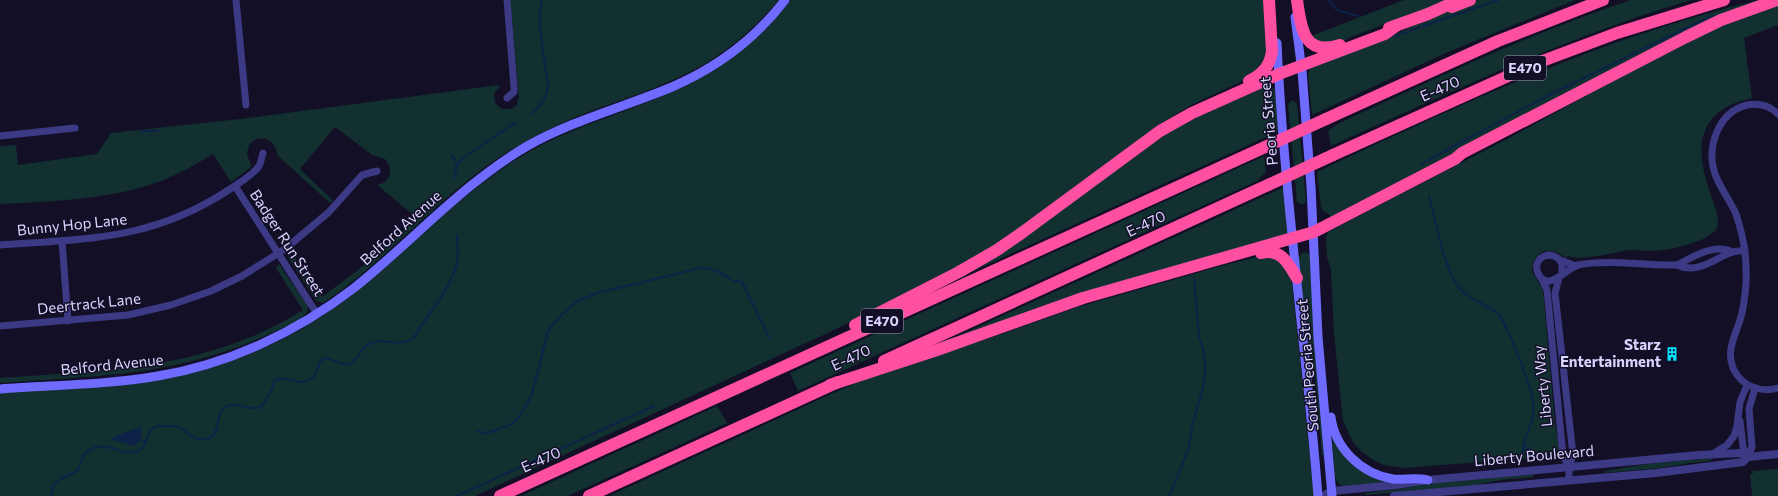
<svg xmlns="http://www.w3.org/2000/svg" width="1778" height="496" font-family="Commissioner,sans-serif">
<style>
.green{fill:#12302f}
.water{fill:#0c2248}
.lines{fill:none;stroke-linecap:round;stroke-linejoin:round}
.stream{stroke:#0c2248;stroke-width:2}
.minor{stroke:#3d3a85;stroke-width:7}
.tertiary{stroke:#3d3a85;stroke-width:8}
.secondary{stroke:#6f6bff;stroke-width:9}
.motorway{stroke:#ff4fa3;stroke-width:12}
.motorway-bridge{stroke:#ff4fa3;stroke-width:12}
.labels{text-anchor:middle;stroke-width:3;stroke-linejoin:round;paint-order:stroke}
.shield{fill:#130f26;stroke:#9e99be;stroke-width:1}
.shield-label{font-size:14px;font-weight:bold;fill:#d9d4ff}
.street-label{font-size:15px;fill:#d9d4ff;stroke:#130f26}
.poi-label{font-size:15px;font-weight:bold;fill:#d9d4ff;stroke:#130f26;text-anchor:end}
</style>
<rect width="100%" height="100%" fill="#130f26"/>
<g class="green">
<path d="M 510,0 L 779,0 C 756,26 731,49 701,66 C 662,88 619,100 578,116 C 552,127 526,140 503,155 C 437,197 388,260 323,303 L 316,301 L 288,257 L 294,256 L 322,297 L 358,270 L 417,218 L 377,185 C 391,182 394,169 385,159 L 372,155 L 335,127 L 300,169 L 333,201 L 330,203 L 277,155 C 276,136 253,132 248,149 C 245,157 252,161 251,167 L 231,182 L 213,154 C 196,164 179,174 161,181 C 109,200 55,201 0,204 L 0,146 L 16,145 L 18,165 L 97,154 L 111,133 L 240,119 L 499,85 L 500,86 L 494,94 L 495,103 L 502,109 L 511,109 L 517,105 L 519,97 Z"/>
<path d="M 791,0 L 1268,0 L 1267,59 L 1245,80 L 1193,104 L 1157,126 L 1017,230 L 965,264 L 832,331 L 475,496 L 0,496 L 0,393 C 41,390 82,389 123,384 C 145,381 168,374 190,370 C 209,365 229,362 247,355 C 287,340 324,317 357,291 C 414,245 463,190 527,153 C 582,121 644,109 698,79 C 734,60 766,31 791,0 Z"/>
<polygon points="1404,0 1449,0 1348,38 1343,42 1325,45 1311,36"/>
<polygon points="1479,0 1575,0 1448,52 1312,115 1308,74 1311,66 1390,37 1427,19"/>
<path d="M 1631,0 L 1691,0 C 1566,37 1449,93 1331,146 L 1328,131 L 1336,125 L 1348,119 C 1441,76 1533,32 1631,0 Z"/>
<path d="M 1758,0 L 1762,0 L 1540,109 L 1330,217 L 1330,215 L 1323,211 L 1321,208 L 1317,172 C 1397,134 1477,97 1559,64 C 1624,38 1691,17 1758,0 Z"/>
<path d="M 1778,3 L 1778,25 L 1744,38 L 1752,98 C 1697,110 1694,147 1710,192 C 1713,204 1722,219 1716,230 C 1704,243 1671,250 1653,251 C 1646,251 1639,250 1632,250 C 1616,251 1582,262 1568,256 L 1565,258 C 1551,245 1533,250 1532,271 L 1543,290 L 1555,424 L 1560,453 L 1558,456 L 1404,468 L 1384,465 L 1373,460 L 1361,451 L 1353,442 L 1343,421 L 1334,334 L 1331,270 L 1327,257 L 1326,237 L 1328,232 L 1513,136 L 1689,39 Z"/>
<polygon points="1268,85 1275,90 1279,131 971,272 1159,138 1187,121"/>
<polygon points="1292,100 1297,103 1306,201 1303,205 1297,202 1288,104"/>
<polygon points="1264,156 1266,172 1257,181 798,391 790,373"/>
<polygon points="1284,187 1288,231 1287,235 959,337 958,336 995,319"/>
<polygon points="1303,252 1308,253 1311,256 1325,454 1322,455 1315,375 1309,349 1298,258"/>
<polygon points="1262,256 1276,257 1290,274 1292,283 1314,496 609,496 864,379 1005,333 1078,307 1228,264"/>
<path d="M 279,264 L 308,306 L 307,312 C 300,322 282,328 271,333 C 181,376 97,376 0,383 L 0,378 C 108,370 207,370 303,310 L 276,268 Z"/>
<polygon points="717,406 727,423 568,496 521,496"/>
<polygon points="1332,437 1387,482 1344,486 1339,484 1335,477"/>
<polygon points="1711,458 1711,461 1690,463 1659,468 1604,473 1605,471 1647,464"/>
<polygon points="1778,469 1778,496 1752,496 1750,474 1753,474 1752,471"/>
<polygon points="1533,474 1534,477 1501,480 1475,485 1366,495 1365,493 1400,489 1427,484"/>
</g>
<polygon class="water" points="139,427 142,428 140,441 134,446 110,439"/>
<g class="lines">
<g class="stream">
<polyline points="1328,0 1337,10 1358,16"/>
<polyline points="1395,36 1498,0"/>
<path d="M 532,113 C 542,105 547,96 548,85 C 546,65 535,16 542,0"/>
<polyline points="140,131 158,131"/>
<polyline points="452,155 458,165"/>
<polyline points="1421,164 1547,96 1713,15"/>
<polyline points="455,177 456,168 463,158 516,122"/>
<path d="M 1429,196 C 1436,222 1443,265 1458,286 C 1468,300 1485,303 1498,314 C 1508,324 1530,385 1533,401 C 1537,422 1522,436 1523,454"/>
<path d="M 477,431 L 482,433 L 491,432 L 510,425 L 517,419 L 526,406 L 532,394 L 548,331 L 562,314 L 578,301 L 597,293 L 701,268 C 714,267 724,275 735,282 L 740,280 L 742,282 L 769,337"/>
<polyline points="137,439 146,441"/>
<polyline points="1523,448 1530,448"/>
<path d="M 51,496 L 54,484 L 61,479 L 77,471 C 81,466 80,459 85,454 C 104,434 126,462 141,449 C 147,444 147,436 151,429 L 158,426 L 177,426 L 197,439 C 225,442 212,419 224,408 C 234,399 249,412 261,407 L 271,392 L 275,380 C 289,374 300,390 315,376 L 319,364 L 324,358 C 333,358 339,365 348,364 C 358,362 360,348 369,344 C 382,337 395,346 408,341 C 417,338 416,332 421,326 C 435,306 451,287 457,263 C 459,254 457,244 457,235"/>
<polyline points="457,496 654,406"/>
<polyline points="1169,496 1189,448 1192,426 1204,384 1205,370 1204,352 1199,337 1194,278"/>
</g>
<g class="minor">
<polyline points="236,0 246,105"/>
<polyline points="507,98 514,92 514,87 507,0"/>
<path d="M 1778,114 C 1770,106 1759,103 1747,105 C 1718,112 1706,148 1715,174 C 1720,188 1730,200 1736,214 C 1742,232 1746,249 1746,268 C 1747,283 1745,298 1742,313 C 1738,331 1725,349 1733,368 C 1741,386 1760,393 1778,388"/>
<polyline points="0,136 75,128"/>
<polyline points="235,186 317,314"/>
<polyline points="62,241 68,321"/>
<path d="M 0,245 C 87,239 154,240 230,189 C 238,184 256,173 260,164 C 261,161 262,156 263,153"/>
<polyline points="1560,260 1576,266"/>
<path d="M 1677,265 C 1693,257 1714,243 1732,252"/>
<path d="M 1562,274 L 1562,264 C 1554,247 1531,257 1538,273 C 1547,294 1567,268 1578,265 C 1611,259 1644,266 1677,265 C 1698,275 1714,258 1733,252 C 1736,251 1741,251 1745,250"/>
<polyline points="1559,278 1555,293 1573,455 1569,467 1569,480"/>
<polyline points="1542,279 1547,290 1563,456 1569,467"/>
<polyline points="0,326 128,315 171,305 211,291 242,276 285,249 329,212 362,175 377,171"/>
<polyline points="1740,421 1743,447 1748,457"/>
<polyline points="1711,455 1727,445 1734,436 1737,426 1740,402 1747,385"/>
<polyline points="1748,457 1752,447 1749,409 1755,388"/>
</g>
<g class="tertiary">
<polyline points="1323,496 1332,491 1396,485 1428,480 1699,455 1740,453 1748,457 1778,454"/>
<polyline points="1394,496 1656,473 1743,462 1748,457"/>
</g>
<g class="secondary">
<polyline points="1295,17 1302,71 1311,187 1318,337 1332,496"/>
<path d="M 1277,43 C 1284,195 1306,345 1318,496"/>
<path d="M 0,389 C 52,385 106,385 158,376 C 229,364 297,332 354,288 C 413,241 463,183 529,145 C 574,120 624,107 672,87 C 716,68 756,38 785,0"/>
<path d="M 1331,417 C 1335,449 1362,474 1393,479 C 1405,480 1416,477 1428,480"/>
</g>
<g class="motorway">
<path d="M 1297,0 C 1301,27 1303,57 1340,45"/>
<polyline points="1452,7 1470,0"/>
<polyline points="1389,28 1428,14 1459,0"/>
<path d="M 1249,81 C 1263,74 1270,66 1272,51 L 1269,0"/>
<polyline points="1326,119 1498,41 1603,0"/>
<polyline points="1333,155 1537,63 1617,33 1724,0"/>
<path d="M 1261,253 C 1281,248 1288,263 1297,278"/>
<polyline points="855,325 959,272 997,250 1023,232 1160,131 1192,113 1279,74 1385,34 1396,26"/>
<polyline points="884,361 1268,185"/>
<polyline points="830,385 937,350 1083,298 1314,232 1455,159 1462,153 1686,37 1721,20 1777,0"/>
<polyline points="500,496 1265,147"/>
<polyline points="589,496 838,382"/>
</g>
<g class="motorway-bridge">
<polyline points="1265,147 1326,119"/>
<polyline points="1268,185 1333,155"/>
</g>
</g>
<defs>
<symbol id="building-bare" viewBox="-9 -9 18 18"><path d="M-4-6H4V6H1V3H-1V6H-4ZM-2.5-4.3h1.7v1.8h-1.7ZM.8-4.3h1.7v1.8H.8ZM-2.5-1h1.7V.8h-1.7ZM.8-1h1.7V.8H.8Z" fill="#00e5ff" stroke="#130f26" stroke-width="2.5" paint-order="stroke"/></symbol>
</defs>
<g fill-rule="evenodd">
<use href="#building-bare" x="1662" y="344" width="20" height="20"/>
</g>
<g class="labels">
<g class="shield">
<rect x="1504" y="56" width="42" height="24" rx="3"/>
<rect x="861" y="309" width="42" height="24" rx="3"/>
</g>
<g class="shield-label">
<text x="1525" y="73">E470</text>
<text x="882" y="326">E470</text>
</g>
<g class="street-label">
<text transform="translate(1440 89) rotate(-24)" y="5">E-470</text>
<text transform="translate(1269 121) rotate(-95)" y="5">Peoria Street</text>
<text transform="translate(1146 224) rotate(-25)" y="5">E-470</text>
<text transform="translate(72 225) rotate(-6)" y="5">Bunny Hop Lane</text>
<text transform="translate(401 228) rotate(-42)" y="5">Belford Avenue</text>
<text transform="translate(287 243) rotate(57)" y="5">Badger Run Street</text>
<text transform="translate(89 304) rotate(-6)" y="5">Deertrack Lane</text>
<text transform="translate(851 358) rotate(-25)" y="5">E-470</text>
<text transform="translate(112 365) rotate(-6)" y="5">Belford Avenue</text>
<text transform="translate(1308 365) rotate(-95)" y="5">South Peoria Street</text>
<text transform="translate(1543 386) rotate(-96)" y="5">Liberty Way</text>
<text transform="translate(1534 456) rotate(-5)" y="5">Liberty Boulevard</text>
<text transform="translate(541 460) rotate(-24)" y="5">E-470</text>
</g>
<g class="poi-label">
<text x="1661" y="350">Starz<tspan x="1661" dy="17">Entertainment</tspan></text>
</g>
</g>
</svg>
